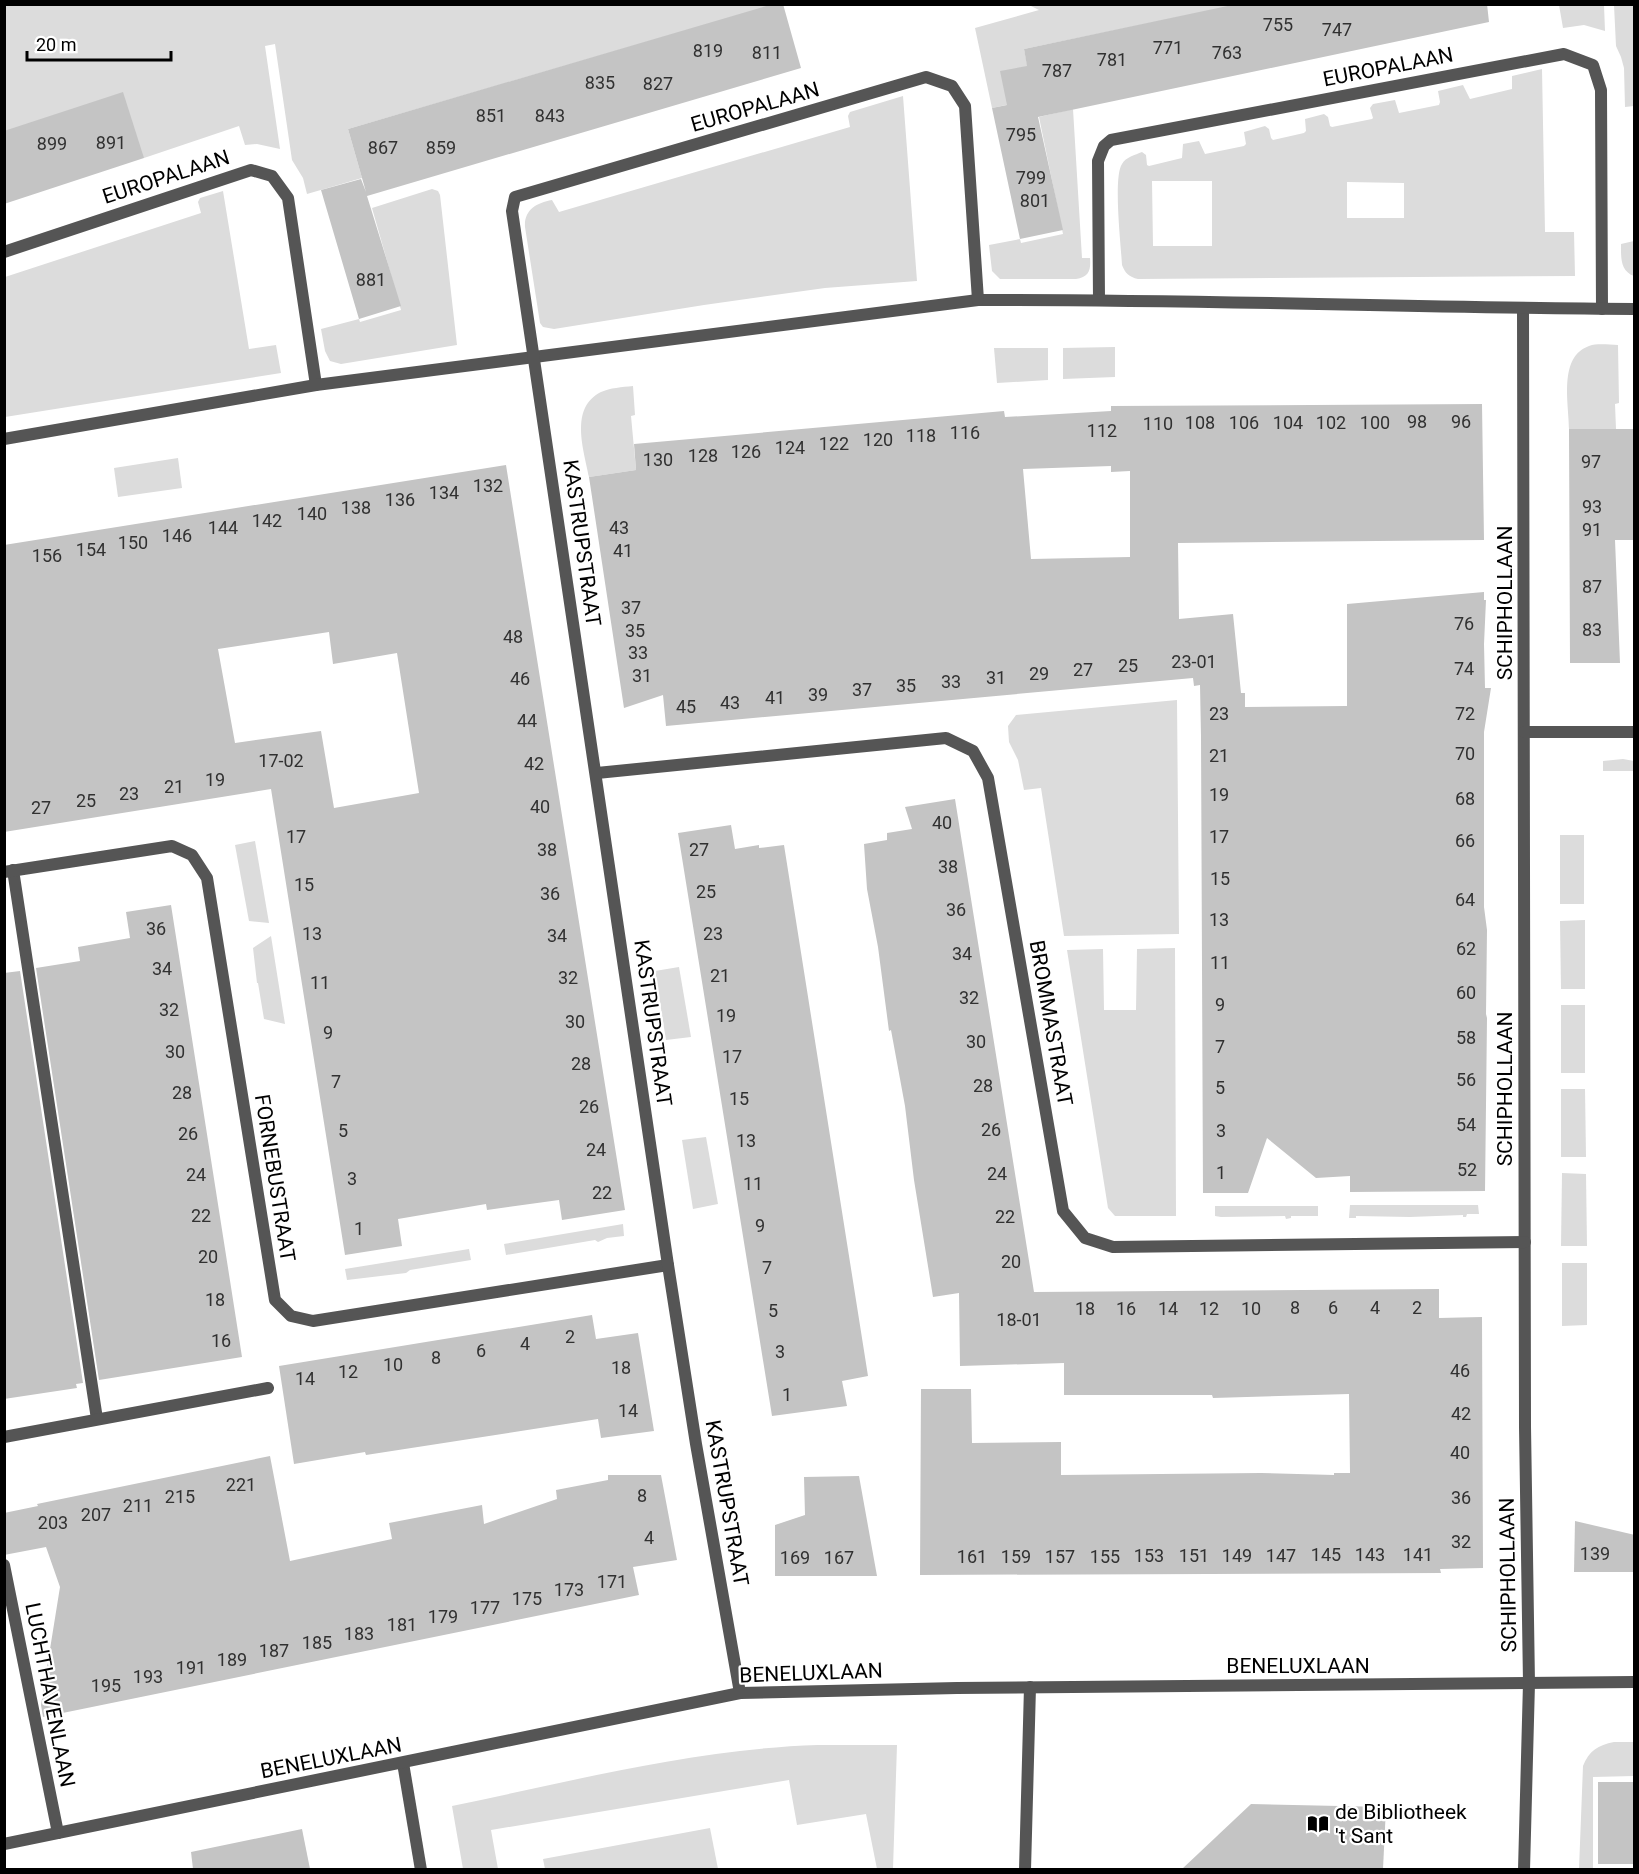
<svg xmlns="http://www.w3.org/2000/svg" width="1639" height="1874" font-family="Roboto,sans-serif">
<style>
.green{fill:#dcdcdc;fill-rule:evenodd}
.building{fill:#c4c4c4;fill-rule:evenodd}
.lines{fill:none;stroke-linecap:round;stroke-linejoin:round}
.lane{stroke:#555;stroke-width:12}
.street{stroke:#555;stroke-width:12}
.labels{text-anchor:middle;stroke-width:4.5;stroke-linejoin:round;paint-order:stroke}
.number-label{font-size:18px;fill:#313131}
.street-label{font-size:21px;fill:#000;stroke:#fff}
.poi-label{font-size:21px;fill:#000;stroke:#fff;text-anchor:start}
</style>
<rect width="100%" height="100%" fill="#fff"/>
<g class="green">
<polygon points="4,5 773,5 348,129 362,178 307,194 303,178 292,160 275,44 265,46 280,149 257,144 245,145 239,126 144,158 5,131"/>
<polygon points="1029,5 1237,5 1024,49 1034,99 992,108 975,28 1039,10"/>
<polygon points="1559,5 1604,5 1605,31 1584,25 1563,28"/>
<polygon points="1614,5 1634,5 1634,106 1625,107 1624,68 1621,57 1616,46"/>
<path d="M 1542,69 L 1545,232 L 1574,232 L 1575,276 L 1138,279 C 1129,277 1125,273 1122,265 C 1121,246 1113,177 1122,164 C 1126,157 1135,155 1142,152 L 1146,155 L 1147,165 L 1149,166 L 1182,158 L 1183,144 L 1199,141 L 1205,154 L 1244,146 L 1246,144 L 1244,132 L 1265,126 L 1269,129 L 1271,138 L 1273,140 L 1304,133 L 1306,131 L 1305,119 L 1324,114 L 1328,117 L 1330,126 L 1332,127 L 1372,119 L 1373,118 L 1370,108 L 1373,104 L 1395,100 L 1399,113 L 1439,105 L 1440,102 L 1438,91 L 1463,85 L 1470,99 L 1512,89 L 1512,76 ZM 1152,181 L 1212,181 L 1212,246 L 1153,246 ZM 1347,182 L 1404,183 L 1404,218 L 1347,218 Z"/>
<path d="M 903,96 L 917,281 L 825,288 L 704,305 L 554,329 L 543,327 L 540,323 L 525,227 C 524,210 536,203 552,200 L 559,212 L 850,127 L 848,116 L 850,112 Z"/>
<path d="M 1073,109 L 1082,258 L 1090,258 C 1091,270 1089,277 1076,279 L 1000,279 L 992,271 L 989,245 L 1020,239 L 1021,243 L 1063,234 L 1039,117 Z"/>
<polygon points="432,189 438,191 440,195 457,345 341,364 330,361 325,351 321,329 359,319 360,322 401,310 372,208"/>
<polygon points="223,191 249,349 276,345 281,373 5,417 5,277 201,213 198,202 200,198"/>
<path d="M 1634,241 L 1634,276 C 1620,271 1621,257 1621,244 Z"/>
<path d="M 1618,345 L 1619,403 L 1615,404 L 1616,429 L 1569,429 C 1569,404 1558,357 1589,346 C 1598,343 1609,345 1618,345 Z"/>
<polygon points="1115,347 1115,377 1063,379 1063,348"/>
<polygon points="994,348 1048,348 1048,380 997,383"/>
<path d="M 633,386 L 635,415 L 631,416 L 636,470 L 589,477 C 584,450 569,408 601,392 C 610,388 622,387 633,386 Z"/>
<polygon points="178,458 182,488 118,497 114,468"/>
<polygon points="1177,700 1179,934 1064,936 1041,788 1024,790 1018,760 1009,742 1008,726 1016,715"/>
<polygon points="1623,759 1634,761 1634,771 1603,771 1603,761"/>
<rect x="1560" y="835" width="24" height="69"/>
<polygon points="255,841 269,923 249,921 235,845"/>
<polygon points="1585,920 1585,989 1561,989 1560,921"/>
<polygon points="271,936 285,1024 264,1019 258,983 257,983 253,948"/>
<polygon points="1175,948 1176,1216 1115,1216 1108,1208 1067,950 1103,949 1104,1010 1136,1010 1137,949"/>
<polygon points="679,967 691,1037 666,1040 655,971"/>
<rect x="1561" y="1005" width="24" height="68"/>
<polygon points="1561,1089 1585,1089 1586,1157 1561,1157"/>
<polygon points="706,1137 718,1204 693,1209 682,1140"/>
<polygon points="1562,1173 1586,1174 1587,1246 1561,1246"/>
<polygon points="1350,1205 1478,1205 1479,1214 1467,1214 1466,1217 1463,1217 1463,1215 1410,1217 1356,1216 1356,1218 1349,1218"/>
<polygon points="1215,1206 1318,1206 1318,1216 1291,1216 1291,1218 1286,1219 1285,1216 1221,1217 1215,1216"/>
<polygon points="623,1224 624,1236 607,1238 598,1242 595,1240 506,1255 504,1244"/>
<polygon points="469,1249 471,1260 410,1270 406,1273 347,1280 345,1269"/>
<polygon points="1562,1263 1587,1263 1587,1325 1562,1326"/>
<path d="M 1614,1742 L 1634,1742 L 1634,1776 L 1593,1777 L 1593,1869 L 1579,1869 L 1583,1766 C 1589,1751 1598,1745 1614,1742 Z"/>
<path d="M 818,1745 L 897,1745 L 893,1869 L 877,1869 L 866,1814 L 797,1825 L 789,1780 L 491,1830 L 498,1869 L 463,1869 L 452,1806 C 573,1781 694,1749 818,1745 Z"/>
<polygon points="710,1828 718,1869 545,1869 543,1859"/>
</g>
<g class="building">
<polygon points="773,4 783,4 801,68 367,196 401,306 359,319 321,190 361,179 366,192 348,129"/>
<polygon points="1237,4 1487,4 1489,22 1038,117 1063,230 1020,239 992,108 1007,105 1000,71 1027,66 1024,49"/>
<polygon points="123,92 144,158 4,204 4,131"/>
<path d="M 1482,404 L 1484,540 L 1178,543 L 1179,619 L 1233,614 L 1241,693 L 1245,693 L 1245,707 L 1347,706 L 1347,604 L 1484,592 L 1484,600 L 1486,600 L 1484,644 L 1485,688 L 1491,688 L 1484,732 L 1484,907 L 1487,930 L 1486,1014 L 1487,1018 L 1485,1191 L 1350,1192 L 1350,1176 L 1316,1178 L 1267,1138 L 1248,1193 L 1203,1193 L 1201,736 L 1200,685 L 1194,686 L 1193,678 L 666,726 L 663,695 L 624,708 L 589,477 L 636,470 L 634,444 L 1004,411 L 1005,417 L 1111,411 L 1111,406 ZM 1111,466 L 1111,472 L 1130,471 L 1130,557 L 1031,559 L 1023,469 Z"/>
<polygon points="1569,429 1635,429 1635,540 1615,540 1620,663 1570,663"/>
<path d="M 506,465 L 625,1210 L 562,1220 L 559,1200 L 487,1210 L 486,1204 L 398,1219 L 402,1246 L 345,1255 L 271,789 L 4,832 L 4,545 ZM 329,632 L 333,664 L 397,653 L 419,793 L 334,808 L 321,731 L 235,743 L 218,649 Z"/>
<polygon points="955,799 1034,1292 1439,1289 1439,1318 1482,1317 1483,1568 1440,1569 1441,1573 920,1575 921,1389 971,1389 972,1443 1061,1442 1061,1475 1261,1473 1334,1475 1334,1473 1350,1473 1349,1394 1213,1398 1212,1395 1064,1395 1064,1363 960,1366 959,1293 933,1297 914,1180 905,1106 891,1030 889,1031 878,947 867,889 864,844 887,840 887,833 912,829 905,807"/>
<polygon points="731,825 735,849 759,845 759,848 784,845 868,1376 842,1381 847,1406 772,1416 678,833"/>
<polygon points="171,905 242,1357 99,1380 36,968 80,961 78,947 130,938 126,912"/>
<polygon points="20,971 83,1383 76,1384 77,1388 4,1399 4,973"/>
<polygon points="592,1315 596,1339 638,1333 654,1431 601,1438 598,1419 366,1455 365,1452 294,1464 279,1366"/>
<polygon points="270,1456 290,1561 392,1539 389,1523 482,1505 484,1524 557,1499 556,1490 608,1480 608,1475 661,1475 677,1560 633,1567 639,1595 43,1717 41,1705 60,1587 46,1547 4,1555 4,1513 38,1506 37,1504"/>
<polygon points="859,1476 877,1576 775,1576 775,1525 805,1515 804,1477"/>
<polygon points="1575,1521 1635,1535 1635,1572 1574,1572"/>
<rect x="1598" y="1782" width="37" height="82"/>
<polygon points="1251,1804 1386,1807 1383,1869 1182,1869"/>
<polygon points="302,1829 310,1869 193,1869 191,1852"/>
</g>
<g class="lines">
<g class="lane">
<polyline points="13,870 97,1419"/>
<polyline points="4,1437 268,1388"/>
<polyline points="4,1565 58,1833"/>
<polyline points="1025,1870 1030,1687"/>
</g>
<g class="street">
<polyline points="4,252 251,170 272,176 288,198 316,385"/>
<polyline points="1099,300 1098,161 1104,146 1111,140 1564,54 1593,65 1601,90 1602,309"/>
<polyline points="1523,309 1525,1427 1529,1683 1524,1870"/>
<path d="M 4,439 L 316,385 L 978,300 C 1197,299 1416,308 1634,309"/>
<polyline points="1524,732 1634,732"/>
<polyline points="597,773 946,738 973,751 988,778 1063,1211 1085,1238 1113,1247 1525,1242"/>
<polyline points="4,872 172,846 192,855 207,878 275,1300 291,1316 313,1321 668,1265"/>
<polyline points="740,1693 696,1444 668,1265 512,211 515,197 926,77 952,86 965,106 978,300"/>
<polyline points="403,1763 421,1870"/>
<polyline points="4,1844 740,1693 957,1688 1634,1682"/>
</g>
</g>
<defs>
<symbol id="library-bare" viewBox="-9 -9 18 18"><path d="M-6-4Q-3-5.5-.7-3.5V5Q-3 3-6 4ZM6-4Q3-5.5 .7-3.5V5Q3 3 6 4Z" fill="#000" stroke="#fff" stroke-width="2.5" paint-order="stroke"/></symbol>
</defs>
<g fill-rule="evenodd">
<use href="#library-bare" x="1303" y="1809" width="30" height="30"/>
</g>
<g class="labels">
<g class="number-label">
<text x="1278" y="31">755</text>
<text x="1337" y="36">747</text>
<text x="1168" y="54">771</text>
<text x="708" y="57">819</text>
<text x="767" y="59">811</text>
<text x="1227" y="59">763</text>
<text x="1112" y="66">781</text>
<text x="1057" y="77">787</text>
<text x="600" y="89">835</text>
<text x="658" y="90">827</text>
<text x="491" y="122">851</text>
<text x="550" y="122">843</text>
<text x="1021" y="141">795</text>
<text x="111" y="149">891</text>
<text x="52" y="150">899</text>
<text x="383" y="154">867</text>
<text x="441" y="154">859</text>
<text x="1031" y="184">799</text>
<text x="1035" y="207">801</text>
<text x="371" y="286">881</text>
<text x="1417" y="428">98</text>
<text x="1461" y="428">96</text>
<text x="1200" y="429">108</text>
<text x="1244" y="429">106</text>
<text x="1288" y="429">104</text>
<text x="1331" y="429">102</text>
<text x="1375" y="429">100</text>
<text x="1158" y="430">110</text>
<text x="1102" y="437">112</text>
<text x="965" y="439">116</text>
<text x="921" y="442">118</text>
<text x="878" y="446">120</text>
<text x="834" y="450">122</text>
<text x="790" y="454">124</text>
<text x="746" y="458">126</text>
<text x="703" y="462">128</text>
<text x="658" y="466">130</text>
<text x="1591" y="468">97</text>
<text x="488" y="492">132</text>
<text x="444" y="499">134</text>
<text x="400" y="506">136</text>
<text x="1592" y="513">93</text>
<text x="356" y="514">138</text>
<text x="312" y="520">140</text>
<text x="267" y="527">142</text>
<text x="223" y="534">144</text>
<text x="619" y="534">43</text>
<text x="1592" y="536">91</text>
<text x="177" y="542">146</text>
<text x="133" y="549">150</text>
<text x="91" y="556">154</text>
<text x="623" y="557">41</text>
<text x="47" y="562">156</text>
<text x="1592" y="593">87</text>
<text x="631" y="614">37</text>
<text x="1464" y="630">76</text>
<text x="1592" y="636">83</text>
<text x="635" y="637">35</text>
<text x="513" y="643">48</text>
<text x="638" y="659">33</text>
<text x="1194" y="668">23-01</text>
<text x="1128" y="672">25</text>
<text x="1464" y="675">74</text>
<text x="1083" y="676">27</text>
<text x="1039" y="680">29</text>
<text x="642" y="682">31</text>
<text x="996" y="684">31</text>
<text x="520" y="685">46</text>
<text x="951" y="688">33</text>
<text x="906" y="692">35</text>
<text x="862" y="696">37</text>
<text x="818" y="701">39</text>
<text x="775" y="704">41</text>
<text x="730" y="709">43</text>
<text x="686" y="713">45</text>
<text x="1219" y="720">23</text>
<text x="1465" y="720">72</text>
<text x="527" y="727">44</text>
<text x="1465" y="760">70</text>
<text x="1219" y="762">21</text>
<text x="281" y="767">17-02</text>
<text x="534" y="770">42</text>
<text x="215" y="786">19</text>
<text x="174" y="793">21</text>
<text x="129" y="800">23</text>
<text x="1219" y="801">19</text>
<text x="1465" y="805">68</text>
<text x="86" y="807">25</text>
<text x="540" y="813">40</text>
<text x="41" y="814">27</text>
<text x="942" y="829">40</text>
<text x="296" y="843">17</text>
<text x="1219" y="843">17</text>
<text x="1465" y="847">66</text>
<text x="547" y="856">38</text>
<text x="699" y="856">27</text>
<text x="948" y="873">38</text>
<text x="1220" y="885">15</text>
<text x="304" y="891">15</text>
<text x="706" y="898">25</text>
<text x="550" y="900">36</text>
<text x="1465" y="906">64</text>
<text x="956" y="916">36</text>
<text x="1219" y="926">13</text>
<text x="156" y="935">36</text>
<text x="312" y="940">13</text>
<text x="713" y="940">23</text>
<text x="557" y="942">34</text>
<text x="1466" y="955">62</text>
<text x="962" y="960">34</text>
<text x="1220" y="969">11</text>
<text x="162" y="975">34</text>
<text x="720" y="982">21</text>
<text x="568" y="984">32</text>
<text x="320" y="989">11</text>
<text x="1466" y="999">60</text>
<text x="969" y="1004">32</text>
<text x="1220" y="1011">9</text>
<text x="169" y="1016">32</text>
<text x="726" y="1022">19</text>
<text x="575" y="1028">30</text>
<text x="328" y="1039">9</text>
<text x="1466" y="1044">58</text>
<text x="976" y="1048">30</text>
<text x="1220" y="1053">7</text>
<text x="175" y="1058">30</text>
<text x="732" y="1063">17</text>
<text x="581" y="1070">28</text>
<text x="1466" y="1086">56</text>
<text x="336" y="1088">7</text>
<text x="983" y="1092">28</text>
<text x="1220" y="1094">5</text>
<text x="182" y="1099">28</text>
<text x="739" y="1105">15</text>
<text x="589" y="1113">26</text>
<text x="1466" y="1131">54</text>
<text x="991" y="1136">26</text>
<text x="343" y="1137">5</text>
<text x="1221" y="1137">3</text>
<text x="188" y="1140">26</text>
<text x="746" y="1147">13</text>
<text x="596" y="1156">24</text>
<text x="1467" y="1176">52</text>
<text x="1221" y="1179">1</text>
<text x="997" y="1180">24</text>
<text x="196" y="1181">24</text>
<text x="352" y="1185">3</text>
<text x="753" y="1190">11</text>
<text x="602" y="1199">22</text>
<text x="201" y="1222">22</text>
<text x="1005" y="1223">22</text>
<text x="760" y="1232">9</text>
<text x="359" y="1235">1</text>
<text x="208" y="1263">20</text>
<text x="1011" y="1268">20</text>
<text x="767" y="1274">7</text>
<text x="215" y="1306">18</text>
<text x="1295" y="1314">8</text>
<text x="1333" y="1314">6</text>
<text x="1375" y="1314">4</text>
<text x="1417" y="1314">2</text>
<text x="1085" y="1315">18</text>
<text x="1126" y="1315">16</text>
<text x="1168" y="1315">14</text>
<text x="1209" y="1315">12</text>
<text x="1251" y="1315">10</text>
<text x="773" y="1317">5</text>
<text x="1019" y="1326">18-01</text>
<text x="570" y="1343">2</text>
<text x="221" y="1347">16</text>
<text x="525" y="1350">4</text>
<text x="481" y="1357">6</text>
<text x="780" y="1358">3</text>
<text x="436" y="1364">8</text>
<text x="393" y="1371">10</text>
<text x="621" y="1374">18</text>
<text x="1460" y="1377">46</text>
<text x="348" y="1378">12</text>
<text x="305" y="1385">14</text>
<text x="787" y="1401">1</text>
<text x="628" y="1417">14</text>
<text x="1461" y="1420">42</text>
<text x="1460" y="1459">40</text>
<text x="241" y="1491">221</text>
<text x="642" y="1502">8</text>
<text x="180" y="1503">215</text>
<text x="1461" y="1504">36</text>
<text x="138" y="1512">211</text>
<text x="96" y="1521">207</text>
<text x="53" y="1529">203</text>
<text x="649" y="1544">4</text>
<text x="1461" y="1548">32</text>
<text x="1595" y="1560">139</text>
<text x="1326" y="1561">145</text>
<text x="1370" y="1561">143</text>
<text x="1418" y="1561">141</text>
<text x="1149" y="1562">153</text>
<text x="1194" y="1562">151</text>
<text x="1237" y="1562">149</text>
<text x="1281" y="1562">147</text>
<text x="972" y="1563">161</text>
<text x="1016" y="1563">159</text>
<text x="1060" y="1563">157</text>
<text x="1105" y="1563">155</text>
<text x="795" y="1564">169</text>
<text x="839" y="1564">167</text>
<text x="612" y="1588">171</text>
<text x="569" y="1596">173</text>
<text x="527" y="1605">175</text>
<text x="485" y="1614">177</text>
<text x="443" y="1623">179</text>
<text x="402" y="1631">181</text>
<text x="359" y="1640">183</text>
<text x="317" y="1649">185</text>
<text x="274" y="1657">187</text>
<text x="232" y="1666">189</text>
<text x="191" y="1674">191</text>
<text x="148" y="1683">193</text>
<text x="106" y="1692">195</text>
</g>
<g class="street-label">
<text transform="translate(1388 67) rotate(-11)" y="7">EUROPALAAN</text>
<text transform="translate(755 107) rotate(-16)" y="7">EUROPALAAN</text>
<text transform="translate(166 177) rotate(-18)" y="7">EUROPALAAN</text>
<text transform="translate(582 543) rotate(82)" y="7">KASTRUPSTRAAT</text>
<text transform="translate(1505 603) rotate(-90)" y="7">SCHIPHOLLAAN</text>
<text transform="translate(653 1023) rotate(82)" y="7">KASTRUPSTRAAT</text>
<text transform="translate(1051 1023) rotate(80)" y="7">BROMMASTRAAT</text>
<text transform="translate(1505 1089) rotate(-90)" y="7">SCHIPHOLLAAN</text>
<text transform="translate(275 1178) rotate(81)" y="7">FORNEBUSTRAAT</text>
<text transform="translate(727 1503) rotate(80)" y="7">KASTRUPSTRAAT</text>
<text transform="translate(1508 1575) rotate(-91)" y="7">SCHIPHOLLAAN</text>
<text x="1298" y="1673">BENELUXLAAN</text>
<text transform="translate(811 1673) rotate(-2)" y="7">BENELUXLAAN</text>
<text transform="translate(50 1695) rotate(79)" y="7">LUCHTHAVENLAAN</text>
<text transform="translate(331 1758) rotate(-11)" y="7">BENELUXLAAN</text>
</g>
<g class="poi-label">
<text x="1335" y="1819">de Bibliotheek<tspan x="1335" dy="24">'t Sant</tspan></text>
</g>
</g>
<rect width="1639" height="1874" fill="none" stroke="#000000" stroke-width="12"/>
<path d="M27 51v9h144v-9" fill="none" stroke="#000000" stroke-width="3"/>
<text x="36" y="51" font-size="18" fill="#000000" stroke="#ffffff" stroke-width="4.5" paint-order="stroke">20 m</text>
</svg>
